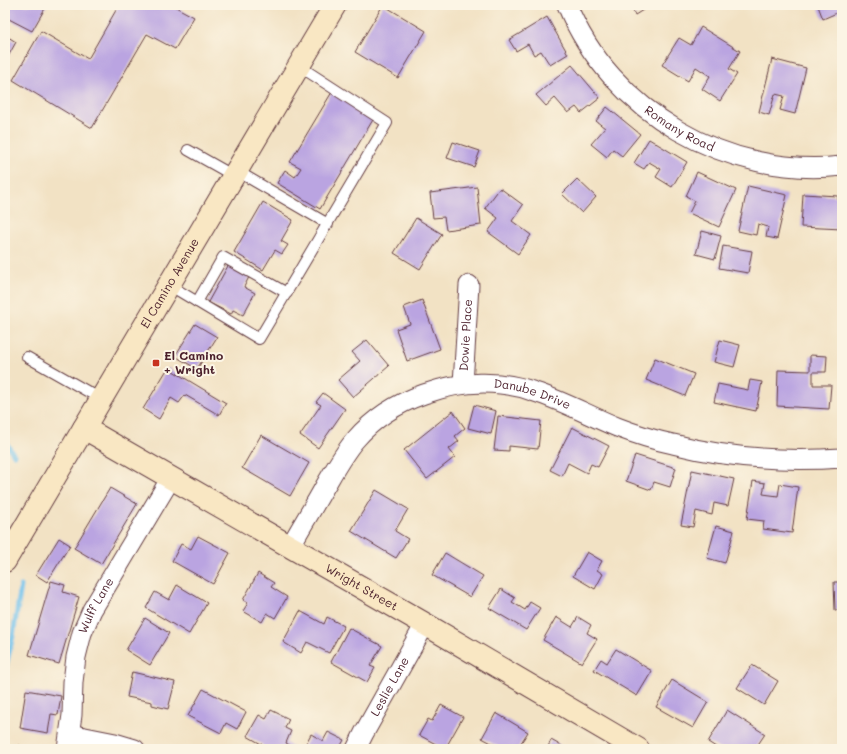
<svg xmlns="http://www.w3.org/2000/svg" width="847" height="754" font-family="Mali,sans-serif">
<style>
.lines{fill:none;stroke-linecap:round;stroke-linejoin:round}
.stream{stroke:#71c1ec;stroke-width:5}
.building{fill:#baa4e1}
.lane-casing{stroke:#633c42;stroke-width:12}
.street-casing{stroke:#633c42;stroke-width:21}
.secondary-casing{stroke:#633c42;stroke-width:24}
.lane{stroke:#fff;stroke-width:10}
.street{stroke:#fff;stroke-width:19}
.secondary{stroke:#f9e7c3;stroke-width:22}
.poi-dot{fill:#c8321e;stroke:#fcf5e5;stroke-width:1.5}
.labels{text-anchor:middle;stroke-width:4;stroke-linejoin:round;paint-order:stroke}
.street-label{font-size:12px;fill:#4a1f2b;stroke:#fcf5e5}
.poi-label{font-size:12px;font-weight:bold;fill:#4a1f2b;stroke:#fcf5e5;text-anchor:start}
</style>
<rect width="100%" height="100%" fill="#fcf5e5"/>
<filter id="ink" filterUnits="userSpaceOnUse"><feTurbulence type="fractalNoise" baseFrequency=".025" numOctaves="2"/><feDisplacementMap in="SourceGraphic" scale="8" xChannelSelector="R" yChannelSelector="G"/><feConvolveMatrix kernelMatrix="1 2 1 2 8 2 1 2 1" color-interpolation-filters="sRGB"/></filter>
<filter id="wash" filterUnits="userSpaceOnUse"><feTurbulence type="fractalNoise" baseFrequency=".012" numOctaves="4" result="noise"/><feDisplacementMap in="SourceGraphic" scale="16" xChannelSelector="R" yChannelSelector="G"/><feGaussianBlur stdDeviation="0.9" result="paint"/><feColorMatrix in="noise" values="0 0 0 0 0 0 0 0 0 0 0 0 0 0 0 0 0 1.4 0 .05"/><feComposite in="paint" operator="in"/></filter>
<g filter="url(#wash)">
<rect width="100%" height="100%" fill="#f2e2c4"/>
<g class="lines">
<g class="stream">
<polyline points="5,441 14,455"/>
<polyline points="5,670 13,636 21,586"/>
</g>
</g>
<g id="blocks">
<g class="building">
<polygon points="5,5 47,5 32,31 5,17"/>
<polygon points="119,5 172,5 194,17 175,49 147,34 92,128 13,80 41,31 88,59"/>
<polygon points="383,5 426,31 398,78 355,52"/>
<polygon points="630,5 651,5 635,15"/>
<polygon points="821,5 842,5 842,20 839,12 823,19 818,6"/>
<polygon points="547,17 568,54 550,65 541,51 534,55 528,44 516,51 509,40"/>
<polygon points="701,27 740,51 729,69 737,74 720,101 702,89 710,76 696,67 688,81 662,65 679,38 691,45"/>
<polygon points="5,35 16,42 5,62"/>
<polygon points="772,59 806,68 795,114 780,110 784,96 775,94 769,115 759,112"/>
<polygon points="572,65 600,98 581,113 576,107 568,113 555,98 546,106 536,95"/>
<polygon points="332,92 374,118 320,209 277,183 285,170 295,177 301,168 290,162"/>
<polygon points="607,107 640,134 622,156 613,149 607,157 591,144 605,128 596,121"/>
<polygon points="649,139 687,162 672,187 656,177 661,169 649,162 644,169 634,163"/>
<polygon points="453,142 480,151 474,167 447,158"/>
<polygon points="697,172 736,190 719,227 689,213 695,201 686,196"/>
<polygon points="577,179 596,197 582,213 562,194"/>
<polygon points="748,186 787,195 777,239 766,237 768,227 758,224 756,235 738,231"/>
<polygon points="477,187 481,225 446,230 444,217 433,218 430,193"/>
<polygon points="500,188 523,205 512,221 531,235 518,254 488,232 498,218 485,208"/>
<polygon points="803,194 838,196 838,200 842,200 842,229 801,227"/>
<polygon points="263,202 293,220 281,241 288,245 282,254 275,250 263,270 234,252"/>
<polygon points="416,218 442,234 420,269 394,253"/>
<polygon points="702,231 721,236 715,259 696,254"/>
<polygon points="723,246 752,251 748,273 719,268"/>
<polygon points="229,264 250,275 244,287 255,293 243,315 233,310 231,314 208,302"/>
<polygon points="422,300 440,349 407,361 396,329 410,324 404,307"/>
<polygon points="195,324 217,337 197,369 175,356"/>
<polygon points="367,340 389,366 353,397 338,380 360,361 352,352"/>
<polygon points="720,340 740,345 734,367 714,362"/>
<polygon points="810,355 827,356 826,372 813,372 813,385 831,385 829,409 777,406 778,370 810,371"/>
<polygon points="655,358 694,374 685,396 646,380"/>
<polygon points="168,368 226,403 219,415 185,395 179,403 171,398 159,419 143,409"/>
<polygon points="750,380 762,382 756,411 714,402 718,384 748,390"/>
<polygon points="323,393 345,409 318,448 300,435 321,405 316,402"/>
<polygon points="474,405 496,411 491,434 468,428"/>
<polygon points="453,411 465,428 455,436 459,441 449,449 455,457 427,479 404,450"/>
<polygon points="498,416 541,421 538,449 509,446 509,451 494,450"/>
<polygon points="572,427 609,446 598,467 591,464 587,473 568,463 562,476 550,470"/>
<polygon points="261,435 309,463 290,496 242,468"/>
<polygon points="635,455 676,468 670,487 654,482 651,490 626,481"/>
<polygon points="692,470 734,479 728,506 714,503 712,515 696,511 693,527 681,525"/>
<polygon points="753,481 765,483 763,494 778,496 780,484 798,487 792,533 763,529 764,521 747,519"/>
<polygon points="110,488 137,504 101,564 74,548"/>
<polygon points="376,490 408,509 395,531 408,539 396,558 351,531"/>
<polygon points="716,526 734,531 725,563 707,558"/>
<polygon points="198,536 230,553 213,584 172,561 181,544 191,549"/>
<polygon points="59,538 70,545 47,582 36,575"/>
<polygon points="587,552 602,561 597,570 603,574 595,589 573,576"/>
<polygon points="445,553 483,576 470,597 432,575"/>
<polygon points="258,573 274,583 271,587 287,597 275,618 267,613 262,622 243,611 248,603 243,600"/>
<polygon points="51,581 65,585 63,592 79,597 59,664 29,655"/>
<polygon points="834,582 842,582 842,610 835,610"/>
<polygon points="177,585 207,603 189,634 146,608 155,592 169,600"/>
<polygon points="501,589 515,598 512,602 525,610 530,602 540,608 526,630 489,608"/>
<polygon points="300,611 324,624 327,617 344,626 329,653 307,642 301,653 283,642"/>
<polygon points="556,617 572,627 578,617 591,625 587,633 597,639 582,663 543,640"/>
<polygon points="145,618 169,633 150,665 126,650"/>
<polygon points="349,628 382,646 370,666 375,668 367,682 331,662"/>
<polygon points="616,649 652,671 637,696 594,670 601,659 607,663"/>
<polygon points="752,665 778,681 764,705 737,688"/>
<polygon points="132,672 175,682 168,709 152,705 152,702 127,697"/>
<polygon points="672,680 708,702 693,728 656,707"/>
<polygon points="203,689 246,712 237,729 226,723 221,733 188,716"/>
<polygon points="26,690 61,696 58,715 51,714 48,733 20,728"/>
<polygon points="441,705 463,717 445,749 419,735 428,719 432,721"/>
<polygon points="271,710 289,719 285,728 291,731 286,743 293,747 292,749 261,749 263,745 247,736 259,715 266,719"/>
<polygon points="727,710 765,734 755,749 719,749 708,742"/>
<polygon points="496,713 528,732 517,749 498,749 499,747 482,738"/>
<polygon points="328,732 344,740 339,749 303,749 311,734 323,741"/>
<polygon points="551,740 567,749 547,749"/>
<polygon points="19,745 31,749 17,749"/>
</g>
</g>
</g>
<g filter="url(#ink)">
<use href="#blocks" fill-opacity="0" stroke="#633c42" stroke-width="1"/>
<g class="lines">
<defs>
<g id="lane">
<polyline points="188,150 234,176"/>
<polyline points="237,171 328,224"/>
<polyline points="169,285 259,339 387,123 299,66"/>
<polyline points="197,302 223,257 287,293"/>
<polyline points="27,357 101,399"/>
</g>
<g id="street">
<path id="s1" d="M 567,5 C 611,112 728,179 842,166"/>
<path id="s2" d="M 463,384 L 469,285"/>
<path id="s3" d="M 290,547 C 301,527 313,508 324,488 C 334,471 343,454 355,440 C 373,419 398,403 424,394 C 460,381 499,379 535,392 C 563,401 590,416 617,427 C 635,434 654,440 673,444 C 728,458 785,462 842,458"/>
<polyline points="70,734 115,743 135,749"/>
<path id="s4" d="M 67,749 L 72,715 L 73,682 L 76,657 L 82,633 L 92,610 L 171,478"/>
<path id="s5" d="M 356,749 L 364,733 L 425,624"/>
</g>
<g id="secondary">
<path id="s6" d="M 84,428 L 425,624 L 638,749"/>
<path id="s7" d="M 5,561 L 335,5"/>
</g>
</defs>
<use href="#lane" class="lane-casing"/>
<use href="#street" class="street-casing"/>
<use href="#secondary" class="secondary-casing"/>
<use href="#lane" class="lane"/>
<use href="#street" class="street"/>
<use href="#secondary" class="secondary"/>
</g>
</g>
<rect class="poi-dot" x="152" y="359" width="8" height="8" rx="2"/>
<g class="labels">
<g class="street-label">
<text dy="4" stroke="none"><textPath href="#s1" startOffset="171">Romany Road</textPath></text>
<text dy="4" stroke="none"><textPath href="#s7" startOffset="323">El Camino Avenue</textPath></text>
<text dy="4" stroke="none"><textPath href="#s2" startOffset="49">Dowie Place</textPath></text>
<text dy="4" stroke="none"><textPath href="#s3" startOffset="320">Danube Drive</textPath></text>
<text dy="4" stroke="none"><textPath href="#s6" startOffset="320">Wright Street</textPath></text>
<text dy="4" stroke="none"><textPath href="#s4" startOffset="148">Wulff Lane</textPath></text>
<text dy="4" stroke="none"><textPath href="#s5" startOffset="71">Leslie Lane</textPath></text>
</g>
<g class="poi-label">
<text x="164" y="360">El Camino<tspan x="164" dy="14">+ Wright</tspan></text>
</g>
</g>
<rect width="847" height="754" fill="none" stroke="#fcf5e5" stroke-width="20"/>
</svg>
